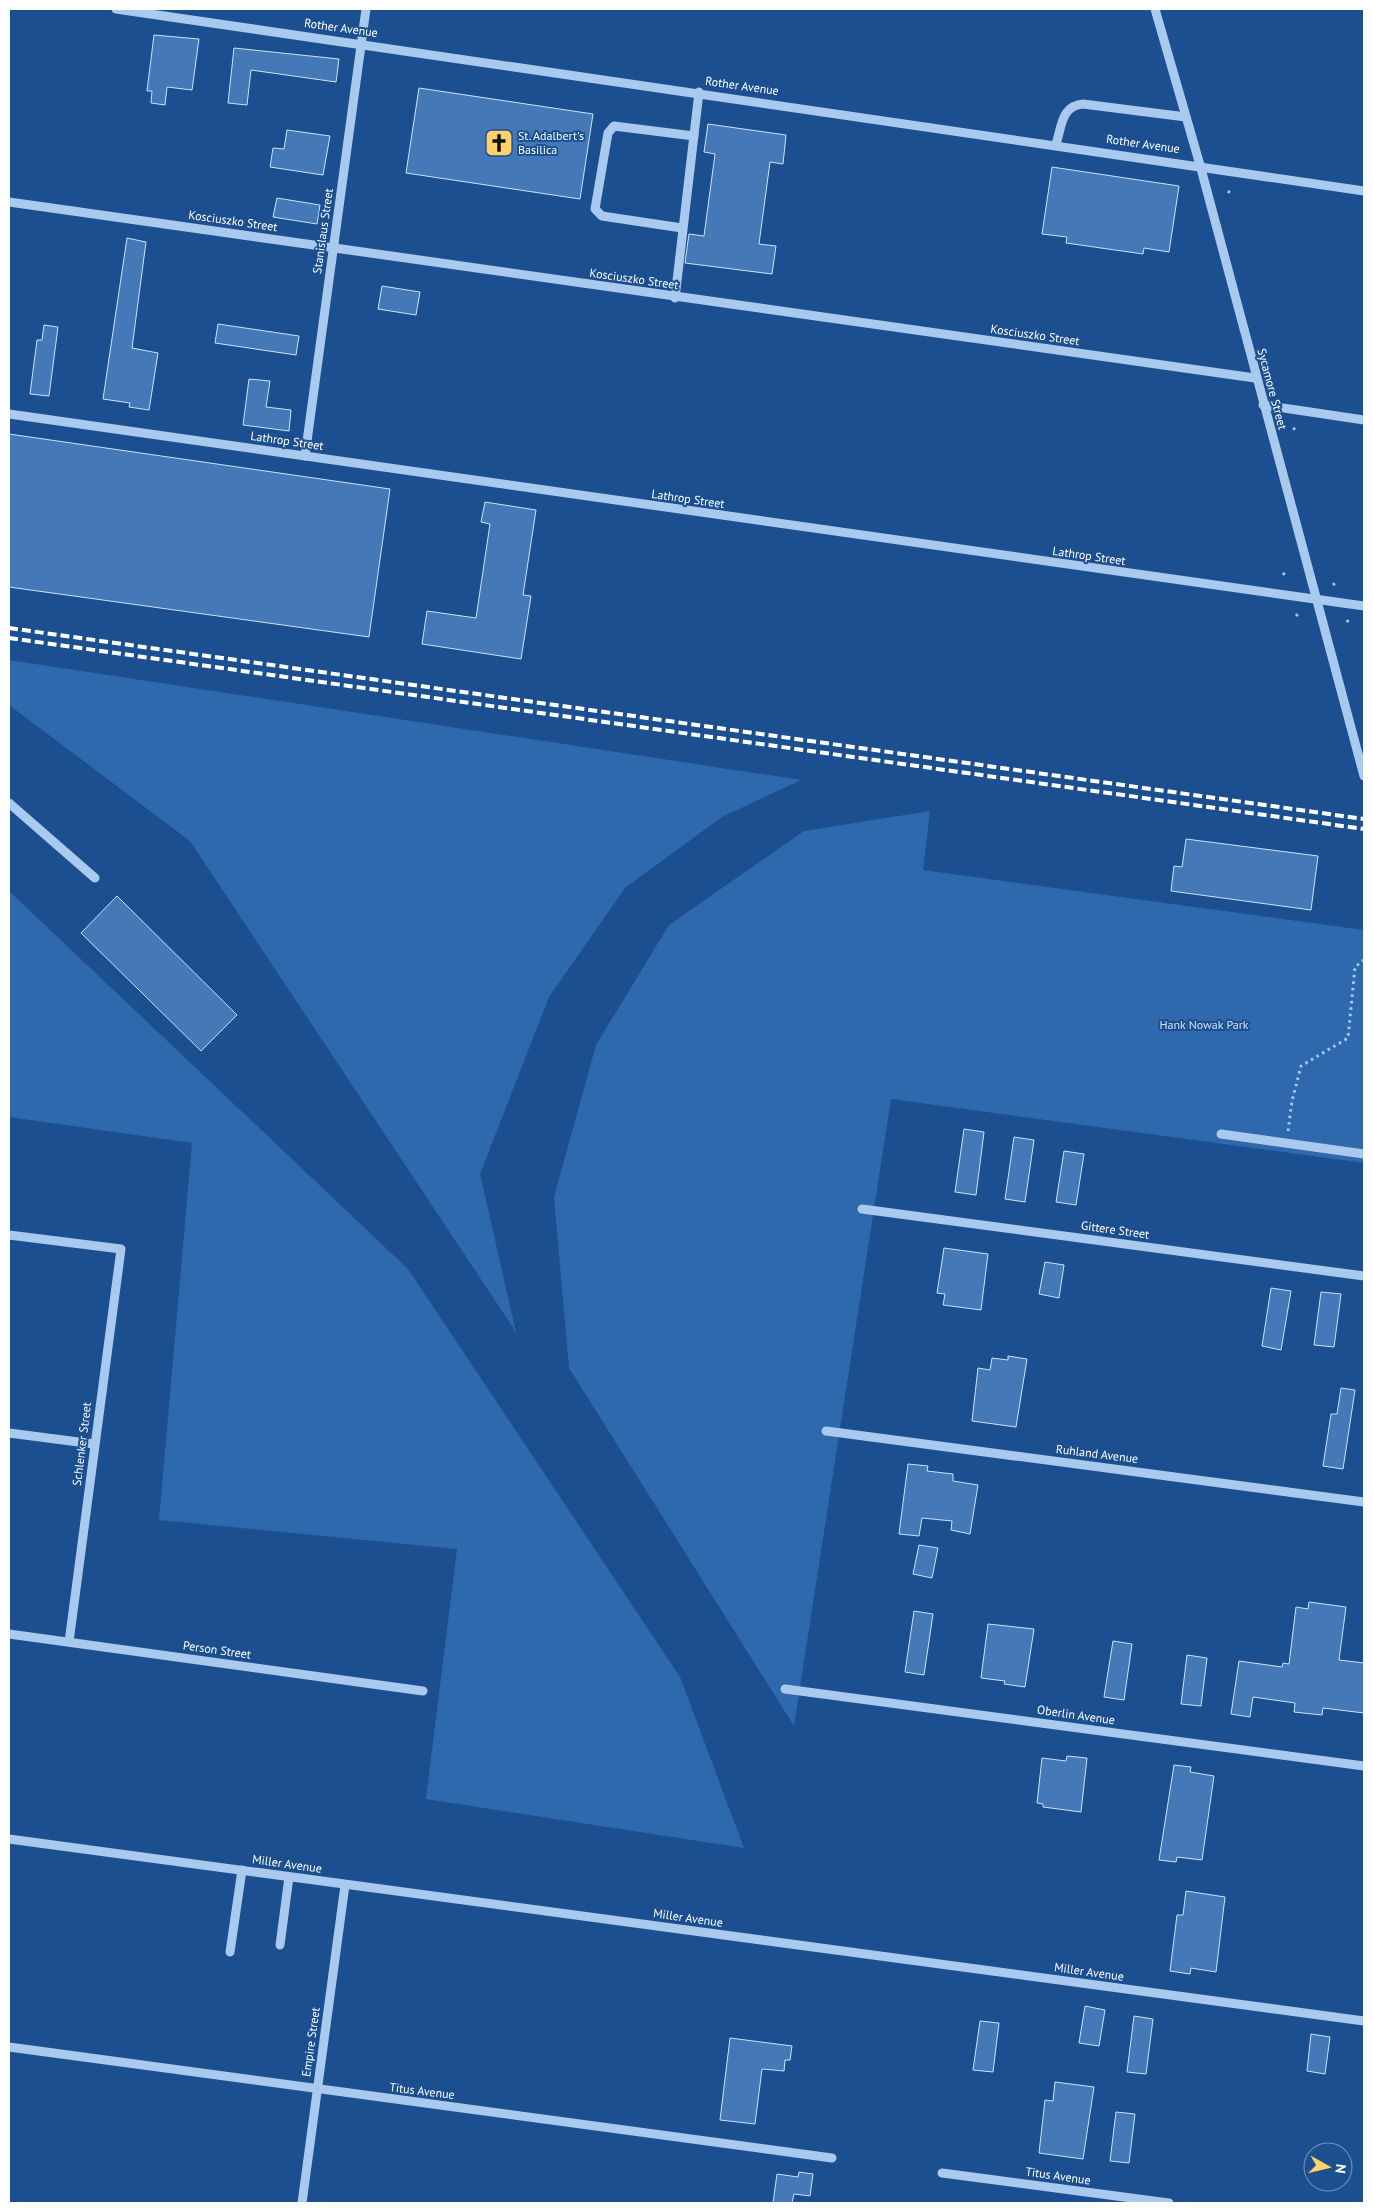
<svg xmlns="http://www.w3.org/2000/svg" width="1373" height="2212" font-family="'PT Sans',sans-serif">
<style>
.green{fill:#2e69ad}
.building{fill:#4478b7;stroke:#cfe3fa}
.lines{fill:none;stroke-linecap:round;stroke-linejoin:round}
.path{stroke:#a9c9ee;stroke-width:3;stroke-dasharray:2.5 4;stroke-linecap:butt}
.minor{stroke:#a9c9ee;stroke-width:9}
.rail{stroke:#fff;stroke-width:4;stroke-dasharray:9 4;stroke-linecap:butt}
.labels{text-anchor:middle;stroke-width:4;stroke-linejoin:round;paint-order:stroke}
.street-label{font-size:12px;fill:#fff;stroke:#1b4f8f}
.poi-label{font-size:12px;fill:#fff;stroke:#1b4f8f;text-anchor:start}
.park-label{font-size:12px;fill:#cfe3fa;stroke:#1b4f8f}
</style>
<rect width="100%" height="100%" fill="#1b4f8f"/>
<g class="green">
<polygon points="9,660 801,780 722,817 625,888 549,997 480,1174 516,1332 190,841 9,705"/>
<polygon points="930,811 923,870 1364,930 1364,1163 891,1099 794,1726 569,1368 554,1197 596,1045 669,925 804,831"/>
<polygon points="9,891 408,1269 680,1677 744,1848 426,1799 457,1549 159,1520 192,1143 9,1117"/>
</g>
<g class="building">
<polygon points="154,35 199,39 192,90 167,87 165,105 151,103 152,91 147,91"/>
<polygon points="234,48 339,59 336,82 251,70 247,105 228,103"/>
<polygon points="419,88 593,114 580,199 406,173"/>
<polygon points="708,124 786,135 783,164 770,162 759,244 776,246 772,274 685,263 689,234 704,236 715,154 704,152"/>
<polygon points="287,130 330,136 323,175 270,167 273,148 284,149"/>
<polygon points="1052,167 1179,186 1169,252 1144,248 1143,254 1066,243 1067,237 1042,234"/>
<polygon points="277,198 320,205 317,224 273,217"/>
<polygon points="127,238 146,242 132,348 158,353 149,410 129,407 130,403 103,399"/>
<polygon points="382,286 420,292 416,315 378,309"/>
<polygon points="218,324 299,336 296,355 215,343"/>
<polygon points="44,325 58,327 49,396 30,394 37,340 42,340"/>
<polygon points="249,379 270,381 266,407 291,410 289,431 243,425"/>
<polygon points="9,434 390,489 369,637 9,587"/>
<polygon points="485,502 536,510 523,595 531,596 521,659 422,644 427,611 476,618 490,524 481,522"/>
<polygon points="1186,839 1318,856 1311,910 1171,891 1174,866 1182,867"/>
<polygon points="117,896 237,1015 201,1051 81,933"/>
<polygon points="964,1129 984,1132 976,1195 955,1192"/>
<polygon points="1014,1137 1034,1140 1025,1202 1005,1199"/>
<polygon points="1064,1151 1084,1154 1076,1205 1056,1202"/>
<polygon points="944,1248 988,1254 981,1310 943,1305 945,1294 937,1293"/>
<polygon points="1045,1262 1064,1265 1059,1298 1039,1294"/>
<polygon points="1271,1288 1291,1291 1281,1350 1262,1346"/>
<polygon points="1321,1292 1341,1294 1334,1347 1314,1345"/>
<polygon points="1008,1356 1027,1359 1016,1427 972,1421 978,1368 990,1370 992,1358 1008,1360"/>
<polygon points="1341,1388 1355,1390 1343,1469 1323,1466 1331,1414 1337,1414"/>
<polygon points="908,1464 928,1466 927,1471 953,1474 953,1481 978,1485 970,1534 951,1530 952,1521 922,1518 919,1536 899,1534"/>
<polygon points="919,1545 938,1548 932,1578 913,1574"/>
<polygon points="1309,1602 1346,1607 1339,1660 1364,1663 1364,1713 1323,1708 1322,1715 1294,1712 1295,1703 1253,1697 1250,1717 1231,1714 1239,1661 1282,1667 1283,1663 1289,1664 1296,1607 1308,1609"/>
<polygon points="914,1611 933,1614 924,1675 905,1672"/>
<polygon points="988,1624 1034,1629 1025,1687 1004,1684 1005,1681 981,1678"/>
<polygon points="1113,1641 1132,1644 1124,1700 1104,1697"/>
<polygon points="1187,1655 1207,1658 1201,1706 1181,1704"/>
<polygon points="1067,1756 1087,1758 1081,1812 1043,1807 1043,1804 1037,1803 1042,1758 1066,1761"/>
<polygon points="1174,1765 1191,1767 1190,1772 1214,1776 1202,1860 1177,1857 1176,1862 1159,1860"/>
<polygon points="1186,1891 1225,1897 1216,1972 1191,1968 1190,1974 1170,1971 1177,1915 1183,1915"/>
<polygon points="1085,2006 1105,2010 1099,2046 1079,2043"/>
<polygon points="1134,2016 1153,2019 1146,2074 1127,2072"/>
<polygon points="980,2021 999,2023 993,2072 973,2070"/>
<polygon points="1311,2034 1330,2037 1325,2074 1307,2071"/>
<polygon points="730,2038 792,2046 790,2060 785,2060 784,2071 762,2069 755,2124 720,2120"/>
<polygon points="1055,2082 1094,2087 1083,2159 1039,2153 1045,2100 1053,2101"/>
<polygon points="1116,2112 1135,2114 1129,2163 1110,2161"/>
<polygon points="799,2172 813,2174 810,2196 794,2194 792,2203 773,2203 777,2174 798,2177"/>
</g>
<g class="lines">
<g class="path">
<polyline points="1228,191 1230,193"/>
<polyline points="1293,428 1296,430"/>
<polyline points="1283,573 1286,576"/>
<polyline points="1333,585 1337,581"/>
<polyline points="1296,616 1299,613"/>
<polyline points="1347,620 1349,623"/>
<polyline points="1288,1131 1292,1101 1301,1066 1348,1038 1355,967 1364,960"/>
</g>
<g class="minor">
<polyline points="116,9 1364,191"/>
<polyline points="1155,9 1200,165 1364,776"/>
<path d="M 1056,144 C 1062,126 1061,106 1083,104 L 1186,117"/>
<polyline points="9,202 1255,378"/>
<polyline points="682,228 602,216 595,209 608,133 614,126 694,136"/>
<polyline points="675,298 699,92"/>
<polyline points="1263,405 1364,420"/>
<polyline points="9,414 1364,606"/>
<polyline points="305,456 366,9"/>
<polyline points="9,803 95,878"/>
<polyline points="1221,1134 1364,1154"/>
<polyline points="862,1209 1364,1276"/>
<polyline points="9,1235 121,1249 69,1642"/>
<polyline points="826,1431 1364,1502"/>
<polyline points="9,1433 94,1444"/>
<polyline points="9,1634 423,1691"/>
<polyline points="785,1689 1364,1766"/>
<polyline points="9,1839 1364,2021"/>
<polyline points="280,1945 289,1877"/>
<polyline points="230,1952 242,1870"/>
<polyline points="9,2047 832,2158"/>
<polyline points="942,2173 1169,2203"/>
<polyline points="302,2203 345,1885"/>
</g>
<g class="rail">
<polyline points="9,628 1364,819"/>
<polyline points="9,638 1364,829"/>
</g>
</g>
<defs>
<symbol id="church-square" viewBox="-11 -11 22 22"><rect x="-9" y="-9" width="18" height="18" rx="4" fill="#ffd166" stroke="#1b4f8f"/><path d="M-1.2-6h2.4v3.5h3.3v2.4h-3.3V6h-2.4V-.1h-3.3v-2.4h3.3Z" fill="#111"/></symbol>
</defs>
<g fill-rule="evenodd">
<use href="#church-square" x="483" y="127" width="32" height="32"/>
</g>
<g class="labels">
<g class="street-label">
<text transform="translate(341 28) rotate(8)" y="4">Rother Avenue</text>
<text transform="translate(742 86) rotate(8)" y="4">Rother Avenue</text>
<text transform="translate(1143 144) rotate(8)" y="4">Rother Avenue</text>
<text transform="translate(233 221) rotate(8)" y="4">Kosciuszko Street</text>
<text transform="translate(323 231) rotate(-82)" y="4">Stanislaus Street</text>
<text transform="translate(634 279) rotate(8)" y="4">Kosciuszko Street</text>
<text transform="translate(1035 335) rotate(8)" y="4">Kosciuszko Street</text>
<text transform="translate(1272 389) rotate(75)" y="4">Sycamore Street</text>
<text transform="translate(287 441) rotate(8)" y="4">Lathrop Street</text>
<text transform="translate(688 499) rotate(8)" y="4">Lathrop Street</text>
<text transform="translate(1089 556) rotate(8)" y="4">Lathrop Street</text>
<text transform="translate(1115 1230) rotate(8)" y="4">Gittere Street</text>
<text transform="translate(82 1444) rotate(-83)" y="4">Schlenker Street</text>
<text transform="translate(1097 1454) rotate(7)" y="4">Ruhland Avenue</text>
<text transform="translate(217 1650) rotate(8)" y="4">Person Street</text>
<text transform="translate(1076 1715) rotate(8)" y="4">Oberlin Avenue</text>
<text transform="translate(287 1864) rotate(8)" y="4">Miller Avenue</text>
<text transform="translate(688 1918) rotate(8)" y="4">Miller Avenue</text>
<text transform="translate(1089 1972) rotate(8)" y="4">Miller Avenue</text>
<text transform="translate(311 2042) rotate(-82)" y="4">Empire Street</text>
<text transform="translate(422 2091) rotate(7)" y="4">Titus Avenue</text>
<text transform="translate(1058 2176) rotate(8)" y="4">Titus Avenue</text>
</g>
<g class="poi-label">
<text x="518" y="140">St. Adalbert's<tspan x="518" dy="14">Basilica</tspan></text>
</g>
<g class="park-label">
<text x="1204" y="1029">Hank Nowak Park</text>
</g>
</g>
<rect width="1373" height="2212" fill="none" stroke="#ffffff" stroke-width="20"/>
<g transform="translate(1328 2167) rotate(98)"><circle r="24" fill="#1b4f8f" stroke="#7695bc"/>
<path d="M0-4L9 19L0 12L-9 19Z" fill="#ffd166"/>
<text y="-8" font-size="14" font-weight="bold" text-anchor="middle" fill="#ffffff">N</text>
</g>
</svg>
